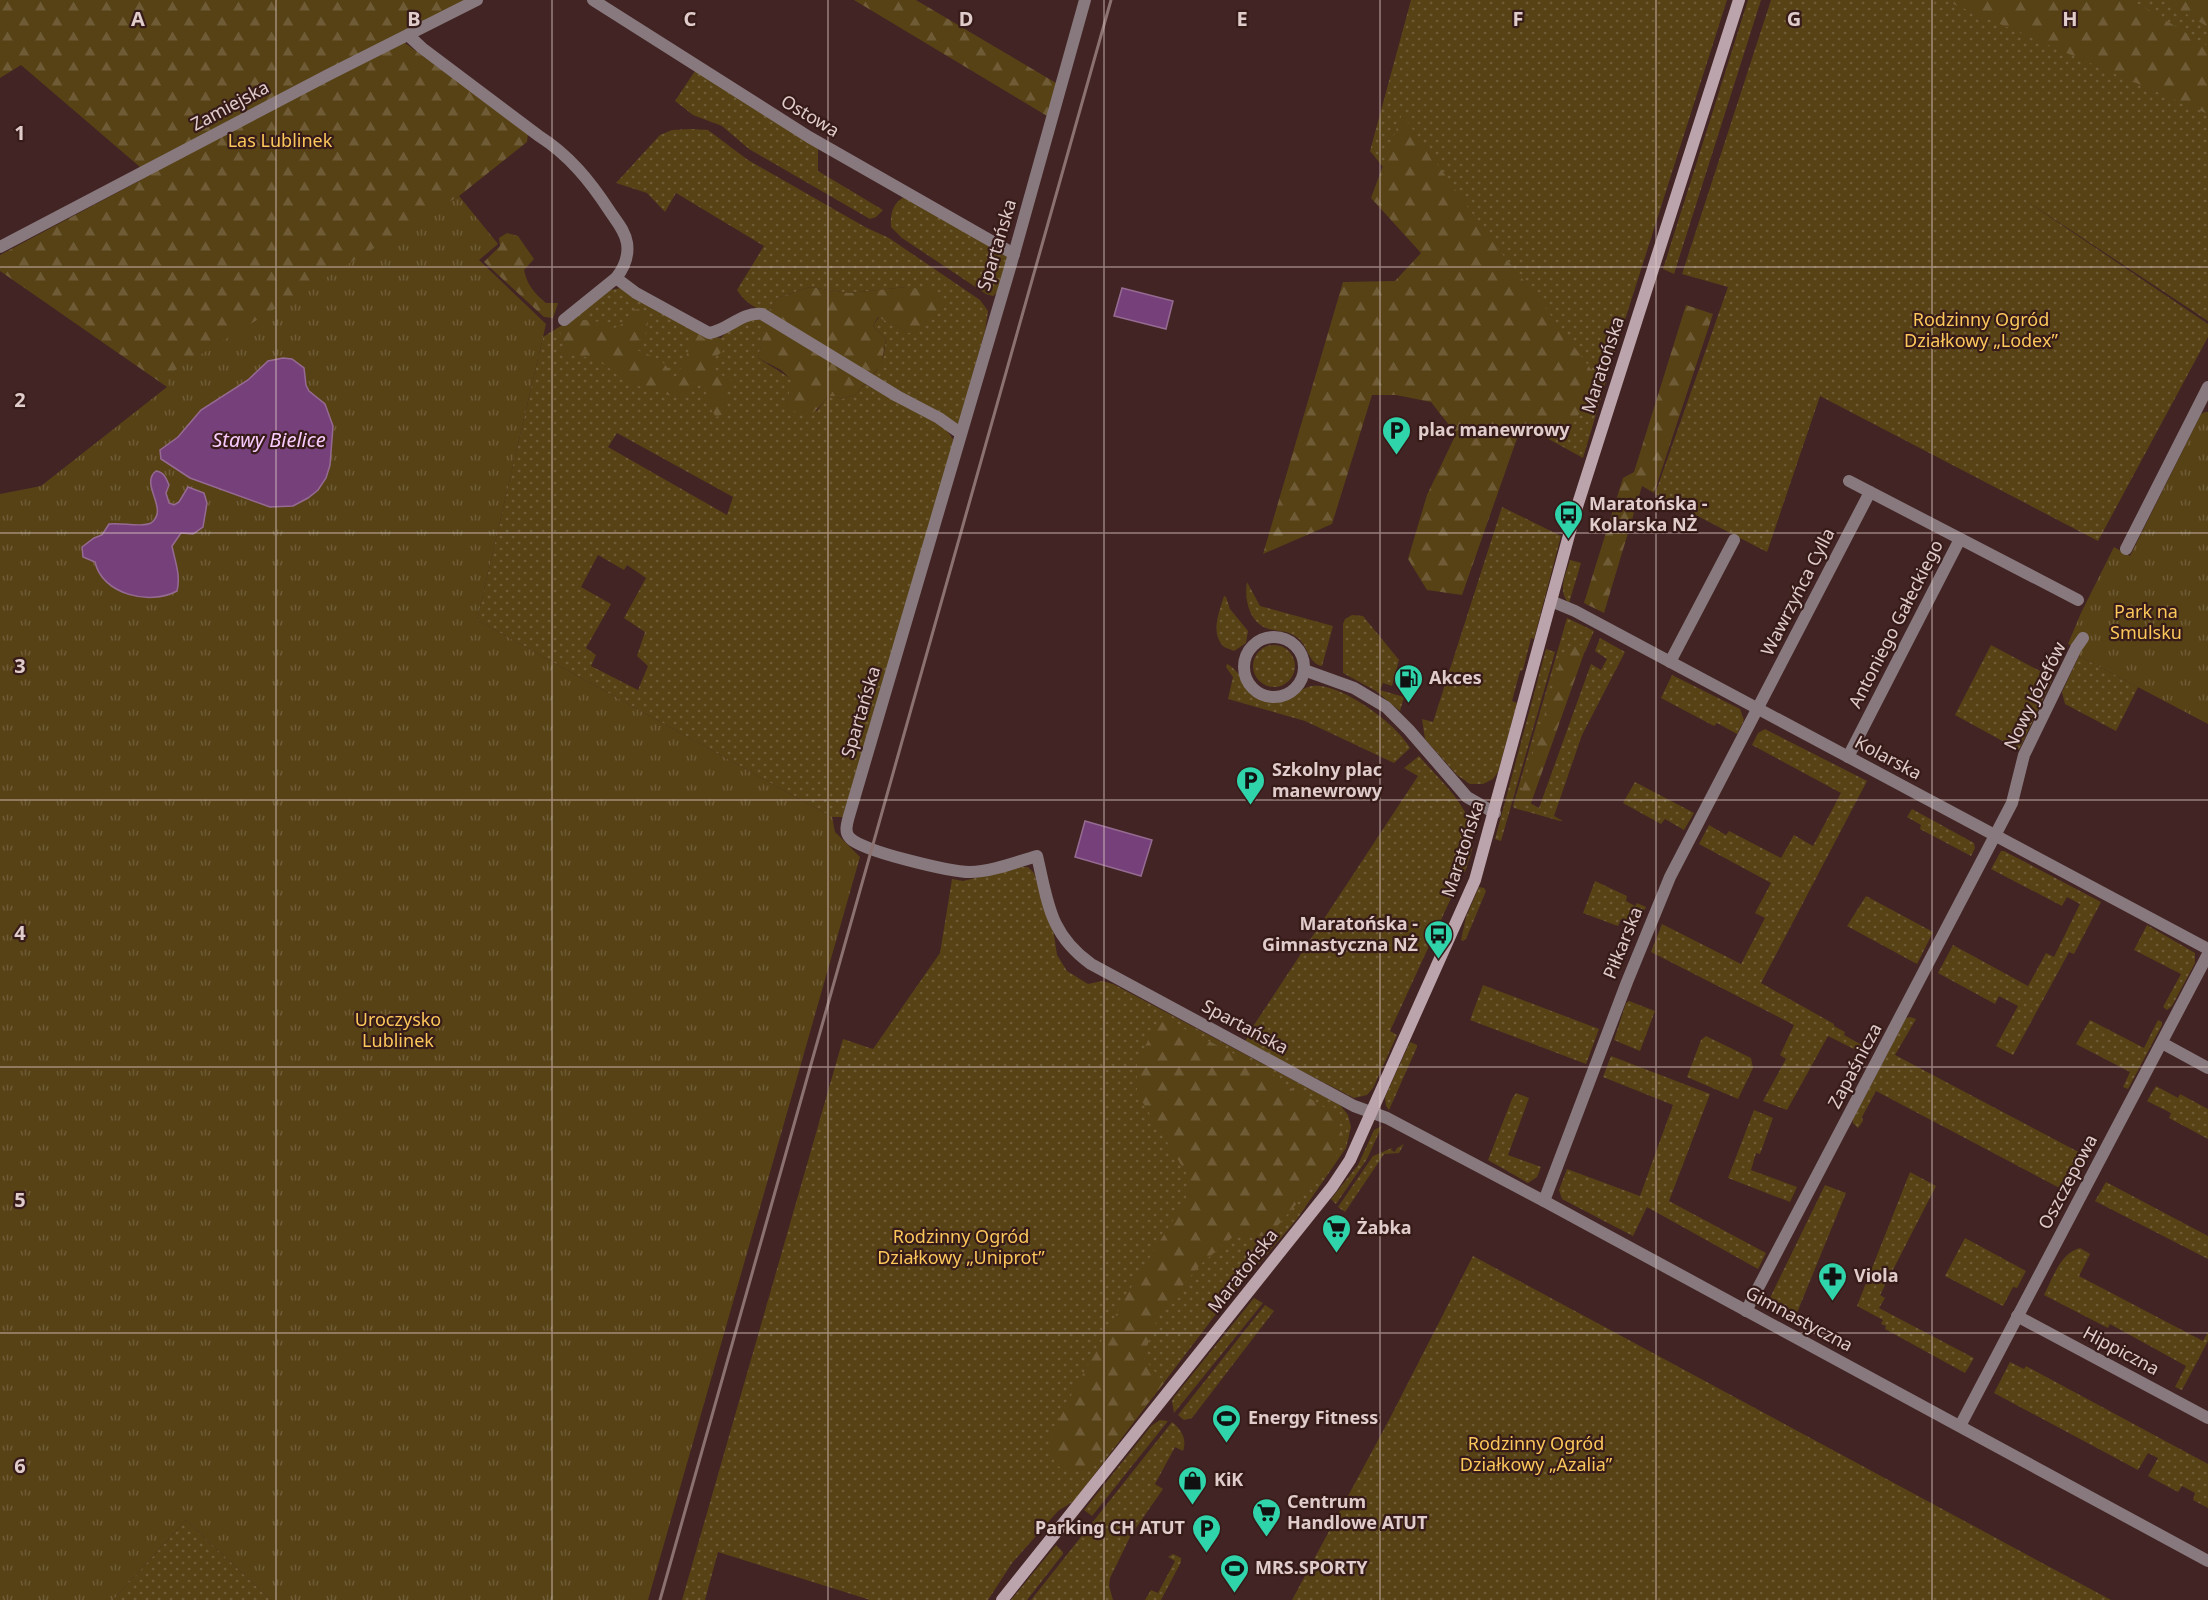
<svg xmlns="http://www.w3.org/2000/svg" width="2208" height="1600" font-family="'Noto Sans',sans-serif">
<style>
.grass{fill:url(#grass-dots);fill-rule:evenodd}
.forest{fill:url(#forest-firs)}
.park{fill:url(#park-tufts)}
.water{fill:#76417a;stroke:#966b92;stroke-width:1.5}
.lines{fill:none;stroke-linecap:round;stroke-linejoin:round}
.minor{stroke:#88797e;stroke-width:12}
.secondary{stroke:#bca4ac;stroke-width:12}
.rail{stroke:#8b7271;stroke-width:3}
.grid{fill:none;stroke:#e0cccb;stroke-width:1.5;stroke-opacity:0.55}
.labels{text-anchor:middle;stroke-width:4.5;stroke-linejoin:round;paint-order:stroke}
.street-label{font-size:18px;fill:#e0cccb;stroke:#361b19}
.park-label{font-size:18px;fill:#fcc75b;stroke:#361b19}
.poi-label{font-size:18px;font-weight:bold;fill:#e0cccb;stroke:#361b19;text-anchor:start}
.water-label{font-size:20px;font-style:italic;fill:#f9cbfc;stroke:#361b19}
.grid-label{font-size:20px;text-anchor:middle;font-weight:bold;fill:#e0cccb;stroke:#361b19;stroke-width:4.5;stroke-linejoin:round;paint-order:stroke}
</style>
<defs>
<pattern id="grass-dots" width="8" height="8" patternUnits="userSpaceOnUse" patternTransform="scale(1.5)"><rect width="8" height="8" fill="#574216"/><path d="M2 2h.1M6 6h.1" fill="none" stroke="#6f5c37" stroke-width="1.8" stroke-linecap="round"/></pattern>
<pattern id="forest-firs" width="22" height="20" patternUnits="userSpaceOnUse" patternTransform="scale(1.5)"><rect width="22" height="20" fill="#574216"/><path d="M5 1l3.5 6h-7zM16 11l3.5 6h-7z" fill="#6f5c37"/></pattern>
<pattern id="park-tufts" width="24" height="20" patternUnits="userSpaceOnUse" patternTransform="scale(1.5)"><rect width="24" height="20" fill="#574216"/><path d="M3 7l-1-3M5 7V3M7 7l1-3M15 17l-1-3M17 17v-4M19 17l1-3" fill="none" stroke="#6f5c37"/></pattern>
</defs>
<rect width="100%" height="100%" fill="#412423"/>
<g class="grass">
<polygon points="1411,0 1727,0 1615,351 1583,458 1527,427 1558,327 1528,344 1370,151"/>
<polygon points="1748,0 1761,0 1674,274 1663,269"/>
<polygon points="1771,0 2208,0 2208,321 2022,198 2208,324 2208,337 2098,541 1820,396 1767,552 1655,494 1728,287 1682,274"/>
<polygon points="695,71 818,145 818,171 883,210 876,217 870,219 749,149 722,126 693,115 675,101"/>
<path d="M 691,129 L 708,130 L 748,160 L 865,227 L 889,238 L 980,300 L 988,311 L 985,331 L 958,426 L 873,375 C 883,364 884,354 886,339 L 873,326 L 879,317 L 909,333 L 906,287 L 849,293 L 810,287 L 777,298 L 769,311 C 756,311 744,301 737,290 L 764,246 L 676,193 L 665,212 L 647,193 L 616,183 L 660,135 L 672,130 Z"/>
<path d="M 906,196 L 1009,257 L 999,291 L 993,296 L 986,294 L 902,238 L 891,227 C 890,213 893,202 906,196 Z"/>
<path d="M 621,288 L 710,336 L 721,338 L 731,327 L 745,318 L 767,321 L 758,358 L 793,380 L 786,406 L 817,411 L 828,396 L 834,396 L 841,399 L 855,395 L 865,384 L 944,427 L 953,439 L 952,450 L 843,817 L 832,817 L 477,620 L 543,337 L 572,319 L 605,291 ZM 617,433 L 733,497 L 727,515 L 608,447 ZM 598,555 L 624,570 L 627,565 L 646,578 L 624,618 L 645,632 L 637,656 L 648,666 L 638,690 L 591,666 L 596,655 L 586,648 L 611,604 L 581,587 Z"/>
<polygon points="1502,507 1561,536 1534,639 1531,638 1523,670 1520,671 1512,701 1517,703 1498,772 1493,779 1483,784 1470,784 1457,775 1425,739 1422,719 1433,722"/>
<path d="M 1570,560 L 1581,563 L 1569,603 C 1557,591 1566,574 1570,560 Z"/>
<path d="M 1247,582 L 1260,606 L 1333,626 L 1322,666 C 1309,664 1308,647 1299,639 C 1289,630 1280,632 1269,629 C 1249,624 1244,598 1247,582 Z"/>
<path d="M 1224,596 L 1226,597 L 1230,609 L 1248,631 L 1246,643 L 1234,651 L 1224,647 C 1210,633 1219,613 1224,596 Z"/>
<polygon points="1352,615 1363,616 1399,660 1392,686 1383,683 1380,690 1404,697 1400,711 1376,691 1343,673 1343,624 1345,619"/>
<polygon points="1567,618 1594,631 1585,652 1581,650 1530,803 1539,808 1591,664 1601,670 1607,659 1595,651 1600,638 1625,652 1582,735 1554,816 1563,821 1560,821 1514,808 1513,806"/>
<circle cx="1274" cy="666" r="21"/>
<polygon points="1991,645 2053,678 2019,750 1955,715"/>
<polygon points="1546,649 1555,652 1501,841 1495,839"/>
<polygon points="2079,656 2138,687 2116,731 2065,704 2062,692"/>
<path d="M 1227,664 C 1245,673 1243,695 1266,701 C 1287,707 1295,689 1312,686 C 1340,682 1397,724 1410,748 L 1394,763 L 1305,721 L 1228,699 L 1233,677 L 1226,667 Z"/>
<polygon points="1672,675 1740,709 1744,720 1737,734 1717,723 1714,726 1661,698"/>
<polygon points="1765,729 1867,781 1761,983 1834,1024 1834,1026 1845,1032 1844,1035 1869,1049 1866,1055 1828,1036 1787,1110 1763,1101 1786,1059 1780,1055 1794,1025 1651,952 1662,924 1741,964 1765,918 1755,913 1771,883 1699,844 1709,825 1726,835 1729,831 1781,858 1794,835 1813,846 1841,793 1752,745 1758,733"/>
<path d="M 1419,756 C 1439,780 1473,807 1473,841 C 1473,851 1468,862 1465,872 L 1463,872 L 1390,1031 L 1397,1035 L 1373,1088 L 1367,1095 L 1354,1098 L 1245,1042 L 1252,1028 L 1418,776 L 1404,768 Z"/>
<polygon points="1635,782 1694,813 1684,830 1665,819 1661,824 1623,803"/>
<polygon points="1912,809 1974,843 1975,848 1971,856 1920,829 1921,825 1907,817"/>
<polygon points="2001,851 2004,851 2101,902 2074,954 2069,952 2013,1055 1996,1046 2018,1006 1999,996 1995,1004 1938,973 1953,945 2028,986 2046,953 2054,957 2080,904 2067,897 2062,906 1991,869"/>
<polygon points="1021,867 1028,867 1034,873 1054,935 1057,955 1067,971 1088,984 1102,981 1113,984 1340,1105 1348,1115 1351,1127 1346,1148 1297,1219 1213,1318 1074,1501 1058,1511 1012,1563 988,1600 870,1600 718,1552 705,1600 682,1600 843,1039 873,1049 940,953 952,879 963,881"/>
<polygon points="1595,881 1627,896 1626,901 1635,906 1637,903 1646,907 1636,927 1621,919 1618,926 1583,913"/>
<polygon points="1479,887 1484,888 1486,891 1466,939 1463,941 1461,940 1466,917"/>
<polygon points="1866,896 1933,932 1917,964 1847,926"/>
<polygon points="2147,925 2195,953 2195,963 2172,1006 2167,1010 2163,1007 2181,974 2134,950"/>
<polygon points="1483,985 1599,1029 1586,1064 1470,1020"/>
<polygon points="1629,1001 1655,1011 1640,1051 1614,1040 1626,1003"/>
<polygon points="1910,1017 1916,1019 1895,1055 2088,1157 2069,1193 1876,1091 1862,1117 1863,1121 1858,1128 1853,1123 1853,1119 1906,1018"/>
<polygon points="2090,1020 2144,1048 2158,1020 2162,1022 2162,1025 2128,1089 2123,1087 2130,1072 2076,1044"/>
<polygon points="1706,1036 1751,1058 1753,1068 1738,1099 1687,1077 1701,1040"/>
<polygon points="1410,1042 1417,1045 1417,1047 1389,1110 1386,1106 1385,1097"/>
<polygon points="1611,1056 1710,1094 1669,1201 1766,1253 1758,1269 1647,1207 1633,1236 1562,1199 1559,1190 1567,1169 1640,1196 1673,1105 1603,1077"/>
<polygon points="2156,1086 2178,1098 2180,1094 2208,1109 2208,1139 2169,1118 2171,1113 2147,1101"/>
<polygon points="1516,1093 1529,1098 1508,1155 1541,1167 1537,1177 1528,1183 1488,1160 1512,1099"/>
<polygon points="1754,1110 1773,1118 1760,1154 1756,1153 1751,1170 1797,1187 1790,1202 1728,1178"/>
<polygon points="1382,1126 1367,1159 1336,1204 1331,1199 1358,1165 1374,1130"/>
<polygon points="1404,1144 1399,1153 1384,1154 1345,1212 1338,1207 1373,1156 1392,1148 1391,1150 1395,1152 1397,1148"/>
<polygon points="1910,1172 1936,1186 1880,1295 1885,1298 1879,1308 1974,1358 1965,1373 1885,1329 1886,1326 1881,1324 1883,1320 1857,1306"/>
<polygon points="2106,1182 2208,1236 2208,1259 2095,1201"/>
<polygon points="1825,1185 1846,1193 1794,1320 1767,1304"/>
<polygon points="1965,1238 2026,1271 2017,1288 2013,1287 2003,1306 1945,1276"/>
<path d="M 2080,1248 L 2090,1254 L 2079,1276 L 2203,1341 L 2208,1332 L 2208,1341 L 2182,1390 L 2175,1387 L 2186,1366 L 2110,1324 L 2108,1328 L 2044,1295 C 2053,1278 2060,1253 2080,1248 Z"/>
<polygon points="1473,1256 2111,1600 1292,1600 1390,1418"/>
<polygon points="1254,1298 1263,1303 1174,1413 1172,1401 1174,1397"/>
<polygon points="1265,1305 1274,1311 1192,1418 1184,1420 1178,1415"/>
<polygon points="2010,1362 2024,1369 2026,1366 2208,1464 2208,1508 2193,1500 2195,1493 2182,1486 2178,1492 2148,1476 2158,1458 2148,1453 2138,1470 1994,1393"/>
<polygon points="1160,1420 1168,1421 1092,1516 1084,1510 1151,1426"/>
<path d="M 1172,1422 C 1182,1430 1187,1439 1183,1451 L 1175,1447 L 1155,1484 L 1163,1489 L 1131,1535 L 1110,1578 L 1109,1586 L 1113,1600 L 1031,1600 Z"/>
<polygon points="186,1520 271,1600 113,1600"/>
<polygon points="1056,1545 1063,1552 1063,1554 1027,1600 1011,1600"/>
<polygon points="1173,1554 1181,1558 1181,1562 1161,1600 1145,1600 1151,1590 1158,1593 1175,1561 1168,1557"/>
</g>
<g class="forest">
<polygon points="0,0 468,0 405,43 528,133 527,142 459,196 167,387 0,271 0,255 141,180 140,167 21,65 0,78"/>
<polygon points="854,0 916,0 1056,83 1047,116"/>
<polygon points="1951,0 2132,0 2208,46 2208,114 1951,3"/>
<polygon points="2163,0 2208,0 2208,27"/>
<polygon points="1402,114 1491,240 1544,306 1596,376 1580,413 1568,427 1521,427 1462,595 1427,590 1408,559 1427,495 1456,434 1431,402 1396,395 1372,395 1332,524 1263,554 1343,282 1395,281 1421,253 1371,198"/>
<path d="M 507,233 L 518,236 L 534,259 L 524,270 C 527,285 535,294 546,303 L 558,303 L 553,318 L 544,317 L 484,262 L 500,246 L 499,238 Z"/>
<path d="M 810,287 L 849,293 L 906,287 L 936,291 L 946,300 L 944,309 L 932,313 L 921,331 L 909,333 L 878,317 L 873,326 L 886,339 L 881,365 L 855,395 L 841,399 L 834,396 L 828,396 C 814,415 807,421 786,406 L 792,380 L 781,370 L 758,358 L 769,311 L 777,298 Z"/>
<polygon points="1686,305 1713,314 1654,493 1642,486 1604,613 1584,603 1623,478 1634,472"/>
<path d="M 640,309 L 648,322 L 645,337 L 637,341 L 637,350 C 654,357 666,359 672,377 L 677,376 L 689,350 L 689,337 L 692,329 L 705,339 L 726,343 L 723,351 L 714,358 L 715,374 L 728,377 L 733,385 L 721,389 L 727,397 L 725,413 L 716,417 L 709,406 L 705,389 L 694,382 L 678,398 L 625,382 L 601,361 L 577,355 L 563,355 L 565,345 L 560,332 L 572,319 L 602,322 L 609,329 C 621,328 627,320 632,310 Z"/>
<polygon points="1587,645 1530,806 1518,804 1562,655 1573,646"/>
<polygon points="1161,1017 1270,1072 1294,1091 1306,1096 1336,1115 1344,1139 1334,1160 1269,1236 1235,1235 1200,1265 1159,1314 1143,1357 1164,1383 1111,1449 1090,1471 1067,1472 1055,1464 1049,1443 1063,1410 1133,1284 1185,1201 1191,1181 1137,1093 1137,1061"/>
</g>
<g class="park">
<polygon points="459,196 498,244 479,260 546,324 477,620 832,817 835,832 860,857 648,1600 271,1600 186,1520 113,1600 0,1600 0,494 41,486 167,387 169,374"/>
<polygon points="2205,412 2208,412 2208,724 2079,656 2076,648 2068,644 2081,613 2114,547 2130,556 2201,414"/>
</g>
<g class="water">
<polygon points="1122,288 1173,301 1166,329 1114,316"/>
<polygon points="283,358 292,359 304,368 306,385 309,391 325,404 333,426 330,465 326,478 318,490 308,498 293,506 270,507 190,478 161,459 160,450 178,437 201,410 248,380 268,361"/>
<path d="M 156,471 C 164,472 166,478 169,485 L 166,493 L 169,503 L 174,505 L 179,502 L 188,487 L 204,493 L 207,503 L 203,527 L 193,534 L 181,533 L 172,546 C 175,562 181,575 177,591 C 149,606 102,594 95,562 L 83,557 L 82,547 L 94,538 L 102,535 L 109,524 C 120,522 142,528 151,523 C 170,510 139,484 156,471 Z"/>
<polygon points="1085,821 1152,840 1141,876 1075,857"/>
</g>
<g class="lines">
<g class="minor">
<polyline points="593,0 809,137 1014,254"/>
<path d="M 1085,0 L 1014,254 L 849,816 C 847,824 844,832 850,838 C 861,851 951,872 970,872 C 991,872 1016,862 1037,856 C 1048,902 1049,934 1091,964 L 1354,1106 L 1387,1118 L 1544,1201 L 2208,1561"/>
<path d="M 408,35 L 422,48 L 539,136 C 569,155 590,181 609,210 C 616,221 625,230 627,243 C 629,256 624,268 616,278"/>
<polyline points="0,247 328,75 477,0"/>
<path d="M 564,320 L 616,278 L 636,293 L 709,333 C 729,330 740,312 762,314 L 897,396 L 939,418 L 960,433"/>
<polyline points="1849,481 2078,600"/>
<polyline points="2126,549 2208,387"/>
<polyline points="1551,601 1575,611 2208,949"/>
<circle cx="1274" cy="667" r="30"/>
<polyline points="1670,662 1734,540"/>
<polyline points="1304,670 1354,688 1386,707 1409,730 1467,797 1495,813"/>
<polyline points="1848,757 1960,539"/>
<polyline points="2162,1043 2208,1068"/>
<polyline points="1544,1201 1627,982 1670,877 1870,492"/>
<polyline points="1746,1311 2012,803 2024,755 2076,648 2083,638"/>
<polyline points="2017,1316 2208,1418"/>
<polyline points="1960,1426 2208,954"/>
</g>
<polyline class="secondary" points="1002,1600 1332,1187 1350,1160 1475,880 1575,513 1739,0"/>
<polyline class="rail" points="660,1600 1111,0"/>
</g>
<path class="grid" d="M 276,0 L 276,1600M 552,0 L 552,1600M 828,0 L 828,1600M 1104,0 L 1104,1600M 1380,0 L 1380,1600M 1656,0 L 1656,1600M 1932,0 L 1932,1600M 0,267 L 2208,267M 0,533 L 2208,533M 0,800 L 2208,800M 0,1067 L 2208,1067M 0,1333 L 2208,1333"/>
<defs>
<symbol id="parking-pin" viewBox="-11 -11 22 30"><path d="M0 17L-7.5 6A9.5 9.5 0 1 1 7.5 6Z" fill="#2fd4aa" stroke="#361b19"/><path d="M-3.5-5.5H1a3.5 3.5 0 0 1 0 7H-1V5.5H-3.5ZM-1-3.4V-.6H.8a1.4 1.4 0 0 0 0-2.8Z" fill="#111"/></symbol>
<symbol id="bus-pin" viewBox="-11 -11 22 30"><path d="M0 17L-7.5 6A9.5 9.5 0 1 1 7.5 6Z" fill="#2fd4aa" stroke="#361b19"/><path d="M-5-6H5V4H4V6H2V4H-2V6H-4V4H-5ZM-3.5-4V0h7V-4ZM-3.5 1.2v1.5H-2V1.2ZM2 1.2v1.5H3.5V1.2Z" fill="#111"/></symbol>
<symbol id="fuel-pin" viewBox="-11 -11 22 30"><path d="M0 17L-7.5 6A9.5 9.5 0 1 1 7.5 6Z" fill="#2fd4aa" stroke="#361b19"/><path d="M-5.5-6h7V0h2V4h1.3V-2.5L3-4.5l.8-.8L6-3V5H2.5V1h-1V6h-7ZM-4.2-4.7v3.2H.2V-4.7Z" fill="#111"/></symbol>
<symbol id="supermarket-pin" viewBox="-11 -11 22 30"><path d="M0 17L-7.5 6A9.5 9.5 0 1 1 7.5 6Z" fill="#2fd4aa" stroke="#361b19"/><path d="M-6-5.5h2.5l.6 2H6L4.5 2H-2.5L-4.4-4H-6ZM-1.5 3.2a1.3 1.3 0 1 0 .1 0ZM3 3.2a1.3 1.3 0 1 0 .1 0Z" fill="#111"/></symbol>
<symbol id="pharmacy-pin" viewBox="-11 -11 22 30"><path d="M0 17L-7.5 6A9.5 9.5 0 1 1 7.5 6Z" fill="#2fd4aa" stroke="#361b19"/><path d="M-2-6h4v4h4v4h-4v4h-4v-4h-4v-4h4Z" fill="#111"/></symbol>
<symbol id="stadium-pin" viewBox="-11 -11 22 30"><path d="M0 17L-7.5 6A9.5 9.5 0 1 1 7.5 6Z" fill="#2fd4aa" stroke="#361b19"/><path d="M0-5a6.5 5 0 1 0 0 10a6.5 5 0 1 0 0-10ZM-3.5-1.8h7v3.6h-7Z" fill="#111"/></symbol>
<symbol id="shop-pin" viewBox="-11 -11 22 30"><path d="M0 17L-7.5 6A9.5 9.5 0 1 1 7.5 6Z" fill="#2fd4aa" stroke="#361b19"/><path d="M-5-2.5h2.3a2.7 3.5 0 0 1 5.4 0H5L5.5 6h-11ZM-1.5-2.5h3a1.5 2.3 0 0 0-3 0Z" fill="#111"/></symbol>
</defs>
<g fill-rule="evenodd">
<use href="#parking-pin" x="1380" y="414" width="33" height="45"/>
<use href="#bus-pin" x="1552" y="498" width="33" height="45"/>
<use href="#fuel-pin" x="1392" y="662" width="33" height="45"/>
<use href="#parking-pin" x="1234" y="764" width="33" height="45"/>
<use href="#bus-pin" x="1422" y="918" width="33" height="45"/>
<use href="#supermarket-pin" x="1320" y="1212" width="33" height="45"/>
<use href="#pharmacy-pin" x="1816" y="1260" width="33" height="45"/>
<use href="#stadium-pin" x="1210" y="1402" width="33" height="45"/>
<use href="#shop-pin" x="1176" y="1464" width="33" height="45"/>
<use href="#supermarket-pin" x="1250" y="1496" width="33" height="45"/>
<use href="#parking-pin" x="1190" y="1512" width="33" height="45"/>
<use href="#stadium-pin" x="1218" y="1552" width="33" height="45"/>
</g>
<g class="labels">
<g class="street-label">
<text transform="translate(230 106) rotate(-28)" y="6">Zamiejska</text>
<text transform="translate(810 116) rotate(31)" y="6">Ostowa</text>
<text transform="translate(997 245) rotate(-73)" y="6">Spartańska</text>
<text transform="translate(1603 365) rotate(-72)" y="6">Maratońska</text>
<text transform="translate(1798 592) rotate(-63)" y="6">Wawrzyńca Cylla</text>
<text transform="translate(1896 624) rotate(-63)" y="6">Antoniego Gałeckiego</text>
<text transform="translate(2035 696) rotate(-64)" y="6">Nowy Józefów</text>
<text transform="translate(861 712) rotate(-73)" y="6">Spartańska</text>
<text transform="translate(1888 758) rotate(28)" y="6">Kolarska</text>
<text transform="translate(1463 849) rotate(-72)" y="6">Maratońska</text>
<text transform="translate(1623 943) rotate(-68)" y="6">Piłkarska</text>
<text transform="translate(1245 1027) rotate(28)" y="6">Spartańska</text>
<text transform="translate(1855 1066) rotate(-62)" y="6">Zapaśnicza</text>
<text transform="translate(2068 1182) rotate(-62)" y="6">Oszczepowa</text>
<text transform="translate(1243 1271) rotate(-52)" y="6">Maratońska</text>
<text transform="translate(1799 1319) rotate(28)" y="6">Gimnastyczna</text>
<text transform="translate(2121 1351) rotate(28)" y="6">Hippiczna</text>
</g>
<g class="park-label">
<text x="280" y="147">Las Lublinek</text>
<text x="1981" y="326">Rodzinny Ogród<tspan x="1981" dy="21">Działkowy „Lodex”</tspan></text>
<text x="2146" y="618">Park na<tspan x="2146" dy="21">Smulsku</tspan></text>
<text x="398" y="1026">Uroczysko<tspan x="398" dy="21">Lublinek</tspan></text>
<text x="961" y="1243">Rodzinny Ogród<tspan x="961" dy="21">Działkowy „Uniprot”</tspan></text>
<text x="1536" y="1450">Rodzinny Ogród<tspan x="1536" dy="21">Działkowy „Azalia”</tspan></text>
</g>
<g class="poi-label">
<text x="1418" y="436">plac manewrowy</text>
<text x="1589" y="510">Maratońska -<tspan x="1589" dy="21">Kolarska NŻ</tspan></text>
<text x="1429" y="684">Akces</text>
<text x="1272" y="776">Szkolny plac<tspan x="1272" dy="21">manewrowy</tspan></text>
<text x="1418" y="930" text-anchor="end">Maratońska -<tspan x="1418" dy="21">Gimnastyczna NŻ</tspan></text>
<text x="1357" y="1234">Żabka</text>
<text x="1854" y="1282">Viola</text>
<text x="1248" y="1424">Energy Fitness</text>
<text x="1214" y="1486">KiK</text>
<text x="1287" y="1508">Centrum<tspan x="1287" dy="21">Handlowe ATUT</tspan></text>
<text x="1185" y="1534" text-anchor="end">Parking CH ATUT</text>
<text x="1255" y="1574">MRS.SPORTY</text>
</g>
<g class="water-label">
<text x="269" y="447">Stawy Bielice</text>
</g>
</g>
<g class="grid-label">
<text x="138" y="26">A</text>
<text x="414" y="26">B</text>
<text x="690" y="26">C</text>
<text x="966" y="26">D</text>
<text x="1242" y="26">E</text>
<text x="1518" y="26">F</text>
<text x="1794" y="26">G</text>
<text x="2070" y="26">H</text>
<text x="20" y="140">1</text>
<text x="20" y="407">2</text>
<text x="20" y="673">3</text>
<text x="20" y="940">4</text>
<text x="20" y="1207">5</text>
<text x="20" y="1473">6</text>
</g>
</svg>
